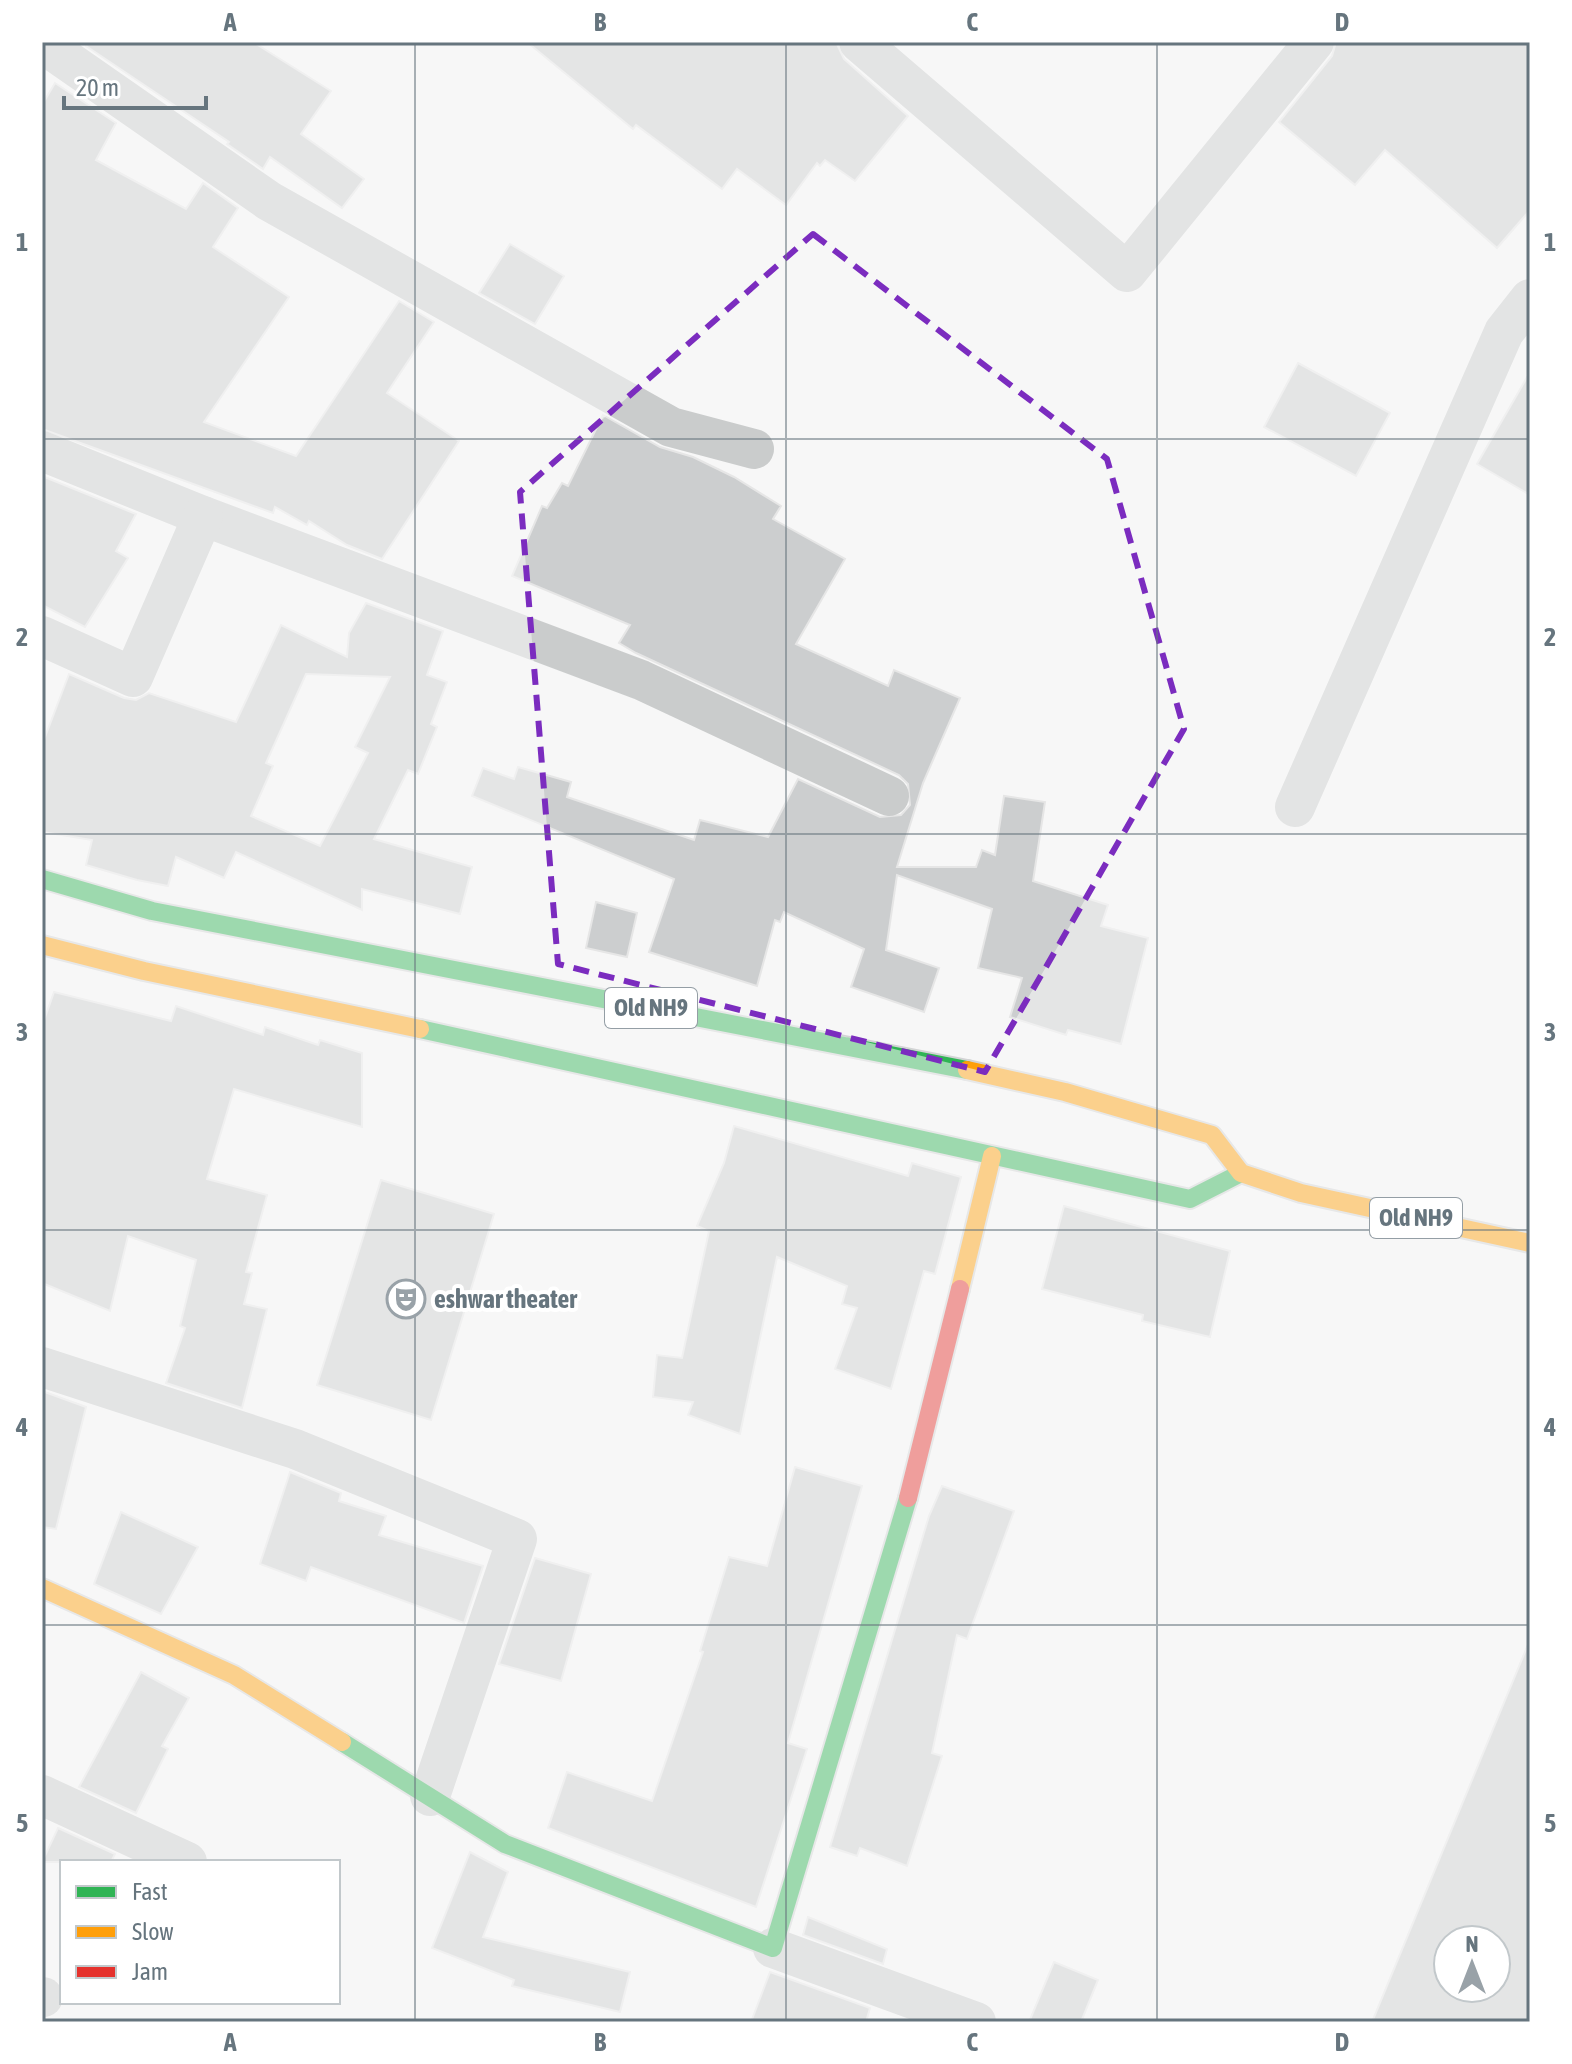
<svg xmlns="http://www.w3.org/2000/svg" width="1572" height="2064" font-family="'Asap Condensed',sans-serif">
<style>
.building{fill:#cccecf;stroke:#e6e6e6;stroke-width:2;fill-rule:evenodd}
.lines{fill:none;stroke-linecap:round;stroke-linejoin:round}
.fast-casing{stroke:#d3d4d5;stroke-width:22}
.slow-casing{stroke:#d3d4d5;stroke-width:22}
.jam-casing{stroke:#d3d4d5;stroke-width:22}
.street{stroke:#cacccc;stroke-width:40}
.fast{stroke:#30b455;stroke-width:18}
.slow{stroke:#ff9f0a;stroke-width:18}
.jam{stroke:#e5322d;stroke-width:18}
.marked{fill:none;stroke:#7b2cbf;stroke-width:6;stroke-dasharray:16 10;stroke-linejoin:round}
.grid{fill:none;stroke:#66757e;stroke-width:2;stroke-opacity:0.55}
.labels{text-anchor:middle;stroke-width:8;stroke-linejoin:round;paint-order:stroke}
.shield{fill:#fff;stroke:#949ea5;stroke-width:2}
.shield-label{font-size:24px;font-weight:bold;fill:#66757e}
.poi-label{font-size:26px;font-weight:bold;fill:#66757e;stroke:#fff;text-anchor:start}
.neatline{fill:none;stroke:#66757e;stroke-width:3}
.grid-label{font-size:26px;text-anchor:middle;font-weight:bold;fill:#66757e}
</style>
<rect width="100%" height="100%" fill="#f7f7f7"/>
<g class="building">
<polygon points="88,42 253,42 331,91 301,134 364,179 342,208 270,157 263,169 227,144 229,142 86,46"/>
<polygon points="527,42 836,42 844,59 908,116 855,181 825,160 820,166 817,163 786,205 737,169 722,189 636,125 633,129"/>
<polygon points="1336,42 1530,42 1530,210 1497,248 1385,150 1355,185 1279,122 1332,56"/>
<polygon points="55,83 116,123 96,160 186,209 203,183 238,208 213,247 289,297 204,422 296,456 399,301 434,322 387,393 459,441 382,559 347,545 309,521 307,525 275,507 273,513 42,429 42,105"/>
<polygon points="510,244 564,276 535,324 479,293"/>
<polygon points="1298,363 1390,413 1356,476 1264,427"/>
<polygon points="1530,372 1530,495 1477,464"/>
<polygon points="603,415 660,447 693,457 734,477 781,506 773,519 845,559 796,644 888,686 894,670 960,698 923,783 897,867 976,867 982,850 995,855 1004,796 1045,802 1033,881 1108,905 1101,926 1148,938 1121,1044 1068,1030 1066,1035 1010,1017 1022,978 978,968 992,909 897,875 886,950 939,968 924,1012 851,987 864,949 784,912 780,922 775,920 757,986 649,952 674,879 472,796 483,768 514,779 518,767 571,782 567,797 694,840 700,820 768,837 798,779 880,817 901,815 910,805 908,784 899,775 636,653 619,643 630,625 512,576 542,506 547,508 562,483 568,486"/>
<polygon points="42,476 136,514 116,551 128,558 85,627 42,605"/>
<path d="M 366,603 L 443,631 L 427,675 L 447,682 L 431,724 L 437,727 L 418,774 L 408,770 L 374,839 L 472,867 L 460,914 L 362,889 L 362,910 L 236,852 L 224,878 L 176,857 L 168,886 L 137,880 L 86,865 L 92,840 L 42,832 L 42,745 L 69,674 L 124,698 L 136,700 L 149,693 L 236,722 L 281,625 L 347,657 L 349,633 ZM 306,674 L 390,677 L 355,747 L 368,753 L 320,846 L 251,816 L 273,766 L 266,763 Z"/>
<polygon points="596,902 637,913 627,957 586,948"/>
<polygon points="54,992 171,1021 176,1006 263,1035 265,1027 318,1045 320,1040 362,1053 362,1127 234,1089 207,1179 267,1195 246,1272 252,1273 244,1304 267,1309 242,1408 166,1383 185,1328 180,1326 196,1260 128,1236 110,1311 42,1283 42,1026"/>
<polygon points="734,1126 908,1176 912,1163 961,1177 935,1274 924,1271 891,1389 835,1369 857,1308 842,1304 847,1286 777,1257 740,1434 688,1415 693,1402 653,1397 657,1355 682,1358 709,1231 697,1226 724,1163"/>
<polygon points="381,1180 494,1214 431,1420 317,1385"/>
<polygon points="1064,1206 1230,1251 1210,1337 1142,1321 1143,1315 1042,1289"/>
<polygon points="42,1391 86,1407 56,1529 42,1527"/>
<polygon points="795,1467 862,1486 788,1743 807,1749 756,1907 548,1828 567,1772 652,1801 703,1652 700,1651 729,1557 767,1566"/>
<polygon points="290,1472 341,1493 339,1501 386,1516 379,1535 483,1566 464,1623 311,1567 306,1581 260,1564"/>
<polygon points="942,1486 1014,1511 967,1639 957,1635 932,1753 942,1756 907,1866 860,1848 857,1856 830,1847 929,1516"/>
<polygon points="121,1512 198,1547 161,1614 94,1584"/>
<polygon points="535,1558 591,1574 561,1681 499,1664"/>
<path d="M 1529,1642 L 1530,2022 L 1372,2022 ZM 1448,1940 L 1496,1940 L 1496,1988 L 1448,1988 Z"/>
<polygon points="141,1672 189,1698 162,1746 168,1749 136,1813 79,1787"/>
<polygon points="58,1828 115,1854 111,1862 42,1862"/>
<polygon points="470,1852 508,1872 483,1937 630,1972 620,2012 512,1986 514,1980 432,1948"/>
<polygon points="808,1917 887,1949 883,1964 803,1935"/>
<polygon points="1054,1962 1098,1980 1081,2022 1029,2022"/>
<polygon points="770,1972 870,2008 866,2022 751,2022"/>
</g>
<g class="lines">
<defs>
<g id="fast">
<polyline points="42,879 152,911 967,1070"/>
<polyline points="420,1029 1190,1199 1241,1173"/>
<polyline points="342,1742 505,1844 773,1948 908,1498"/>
</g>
<g id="slow">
<polyline points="42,945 144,971 420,1029"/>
<polyline points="967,1070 1065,1092 1212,1135 1241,1173 1301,1193 1530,1243"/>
<polyline points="960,1289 992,1156"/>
<polyline points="42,1588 234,1675 342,1742"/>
</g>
<polyline id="jam" points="908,1498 960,1289"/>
</defs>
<use href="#fast" class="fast-casing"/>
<use href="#slow" class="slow-casing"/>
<use href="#jam" class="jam-casing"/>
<g class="street">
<polyline points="859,42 1127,272 1314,42"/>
<polyline points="42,43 269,201 671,427 754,449"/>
<polyline points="42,451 203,516 641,680 889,796"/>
<polyline points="42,636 133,677 203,516"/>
<polyline points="1295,807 1504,332 1530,299"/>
<polyline points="42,1367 295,1449 517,1539 430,1796"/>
<polyline points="42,1795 187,1862"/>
<polyline points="773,1948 976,2022"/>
<polyline points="42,1997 43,1997"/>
</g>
<use href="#fast" class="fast"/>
<use href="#slow" class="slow"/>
<use href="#jam" class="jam"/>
</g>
<path d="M0 0H1572V2064H0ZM 813,234 L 1107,459 L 1184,729 L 985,1072 L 558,964 L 520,492 Z" fill="#f7f7f7" fill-opacity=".55" fill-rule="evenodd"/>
<path class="marked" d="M 813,234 L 1107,459 L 1184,729 L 985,1072 L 558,964 L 520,492 Z"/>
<path class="grid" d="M 415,42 L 415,2022M 786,42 L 786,2022M 1157,42 L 1157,2022M 42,439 L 1530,439M 42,834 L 1530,834M 42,1230 L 1530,1230M 42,1625 L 1530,1625"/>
<defs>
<symbol id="theatre-ring" viewBox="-11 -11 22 22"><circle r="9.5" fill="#fff" stroke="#99a2a8" stroke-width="1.5"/><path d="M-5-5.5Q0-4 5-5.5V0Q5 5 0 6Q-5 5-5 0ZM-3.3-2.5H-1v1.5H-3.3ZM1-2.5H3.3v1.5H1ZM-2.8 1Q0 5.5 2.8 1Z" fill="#99a2a8"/></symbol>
</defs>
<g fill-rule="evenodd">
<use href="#theatre-ring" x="384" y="1277" width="44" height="44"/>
</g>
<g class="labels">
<g class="shield">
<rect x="605" y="988" width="92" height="40" rx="6"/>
<rect x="1370" y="1198" width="92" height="40" rx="6"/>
</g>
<g class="shield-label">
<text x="651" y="1016">Old NH9</text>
<text x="1416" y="1226">Old NH9</text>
</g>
<g class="poi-label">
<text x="434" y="1308">eshwar theater</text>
</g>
</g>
<rect width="1572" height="2064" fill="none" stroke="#ffffff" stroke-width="88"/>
<rect x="60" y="1860" width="280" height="144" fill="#ffffff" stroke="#c2c8cb" stroke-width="2"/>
<rect x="76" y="1886" width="40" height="12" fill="#30b455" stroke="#c2c8cb" stroke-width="2"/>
<text x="132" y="1900" font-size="24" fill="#66757e">Fast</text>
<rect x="76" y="1926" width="40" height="12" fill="#ff9f0a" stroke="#c2c8cb" stroke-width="2"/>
<text x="132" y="1940" font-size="24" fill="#66757e">Slow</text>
<rect x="76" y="1966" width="40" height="12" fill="#e5322d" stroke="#c2c8cb" stroke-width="2"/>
<text x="132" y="1980" font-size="24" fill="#66757e">Jam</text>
<g transform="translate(1472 1964)"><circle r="38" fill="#ffffff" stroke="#c2c8cb" stroke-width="2"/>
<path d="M0-6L14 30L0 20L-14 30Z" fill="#99a2a8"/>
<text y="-12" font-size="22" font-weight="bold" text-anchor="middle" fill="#66757e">N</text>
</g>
<path d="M64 96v12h142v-12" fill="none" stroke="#66757e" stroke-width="4"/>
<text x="76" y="96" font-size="24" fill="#66757e" stroke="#ffffff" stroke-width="6" paint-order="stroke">20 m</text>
<rect x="44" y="44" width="1484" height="1976" class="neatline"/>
<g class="grid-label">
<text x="230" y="31">A</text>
<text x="600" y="31">B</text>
<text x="972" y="31">C</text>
<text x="1342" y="31">D</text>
<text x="22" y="251">1</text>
<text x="1550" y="251">1</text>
<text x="22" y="646">2</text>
<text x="1550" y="646">2</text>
<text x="22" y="1041">3</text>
<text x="1550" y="1041">3</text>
<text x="22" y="1436">4</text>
<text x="1550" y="1436">4</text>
<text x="22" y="1832">5</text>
<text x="1550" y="1832">5</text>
<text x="230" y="2051">A</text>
<text x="600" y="2051">B</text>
<text x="972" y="2051">C</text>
<text x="1342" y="2051">D</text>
</g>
</svg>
